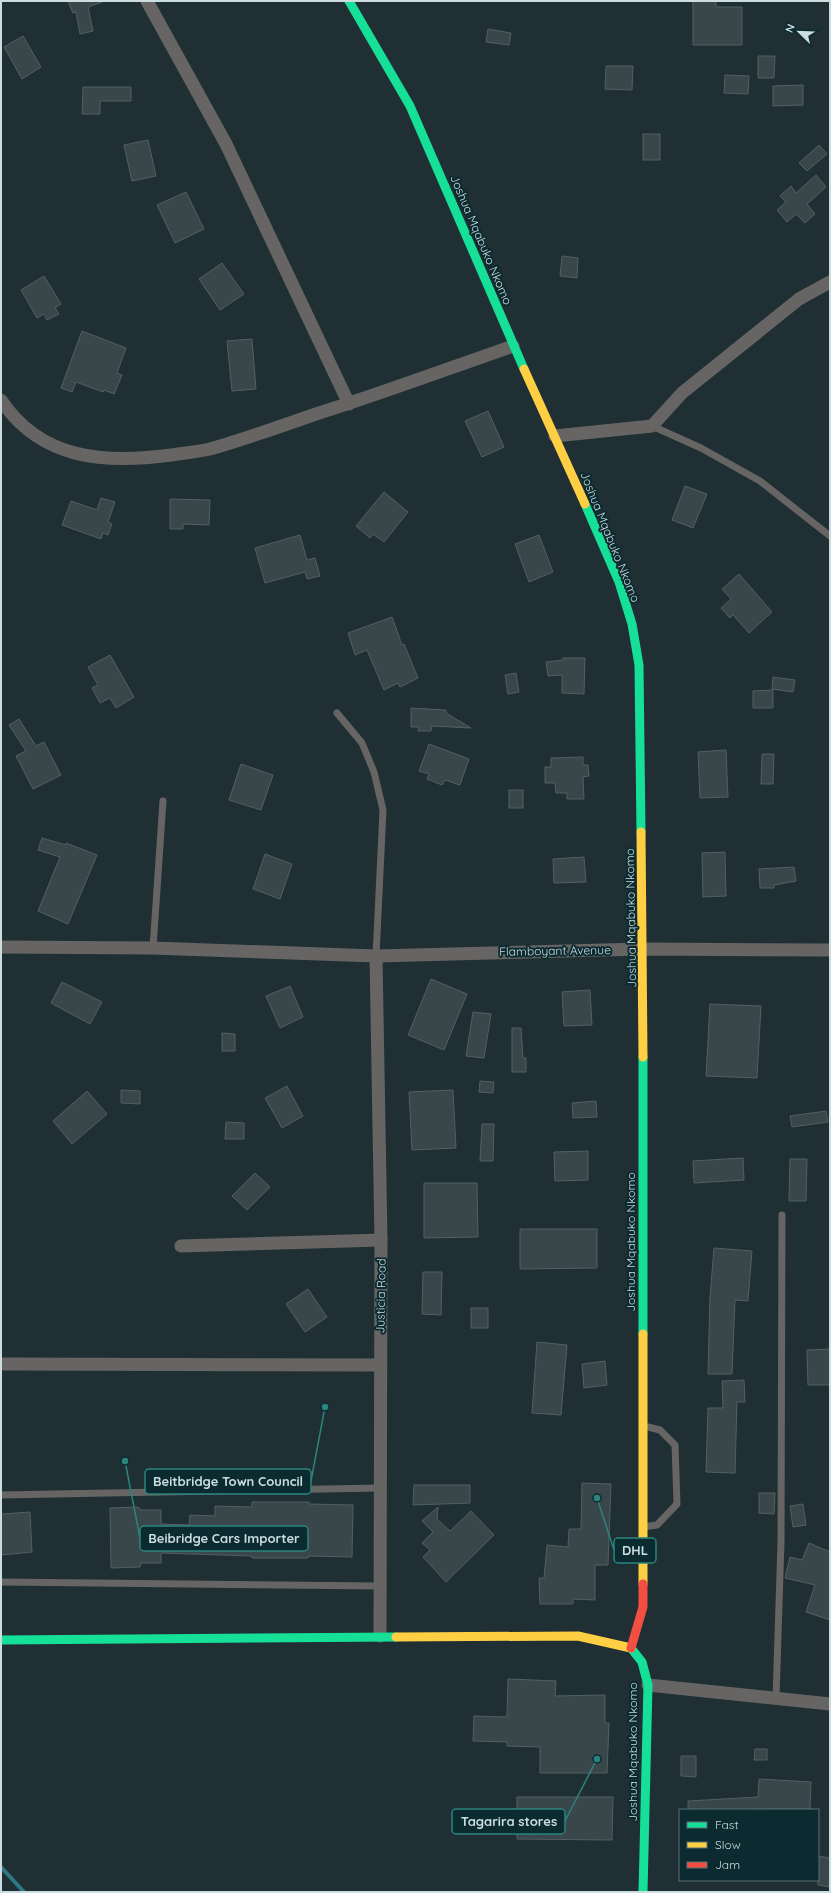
<svg xmlns="http://www.w3.org/2000/svg" width="831" height="1893" viewBox="0 0 831 1893" font-family="Quicksand,sans-serif">
<style>
.lines{fill:none;stroke-linecap:round;stroke-linejoin:round}
.stream{stroke:#2e7885;stroke-width:4}
.building{fill:#39464a;stroke:#536063}
.lane{stroke:#666564;stroke-width:7}
.street{stroke:#666564;stroke-width:13}
.fast{stroke:#16e098;stroke-width:9}
.slow{stroke:#ffcf43;stroke-width:9}
.jam{stroke:#f24e42;stroke-width:9}
.labels{text-anchor:middle;stroke-width:4;stroke-linejoin:round;paint-order:stroke}
.street-label{font-size:12px;fill:#ccdde0;stroke:#0c2b31}
.leader{fill:none;stroke:#2b857f;stroke-width:1.5}
.callout-dot{fill:#2b857f;stroke:#0c2b31;stroke-width:1.5}
.callout{fill:#0c2b31;stroke:#2b857f;stroke-width:1.5}
.callout-label{font-size:13px;text-anchor:middle;font-weight:bold;fill:#ccdde0}
</style>
<rect width="100%" height="100%" fill="#1f2f33"/>
<g class="lines">
<polyline class="stream" points="1,1867 24,1892"/>
</g>
<g class="building">
<polygon points="68,1 102,1 102,2 88,7 93,31 80,34 76,12 73,13"/>
<polygon points="693,1 716,1 716,7 742,7 742,45 693,45"/>
<polygon points="488,29 511,33 509,45 486,42"/>
<polygon points="23,36 41,67 22,79 4,47"/>
<polygon points="758,56 775,56 774,78 758,78"/>
<polygon points="606,66 633,66 632,90 605,89"/>
<polygon points="725,75 749,76 748,94 724,93"/>
<polygon points="803,85 803,105 773,106 773,86"/>
<polygon points="83,87 131,87 131,101 100,101 100,114 82,114"/>
<rect x="643" y="134" width="17" height="26"/>
<polygon points="148,140 156,176 132,181 124,145"/>
<polygon points="819,145 827,154 807,171 799,163"/>
<polygon points="816,175 826,187 807,204 815,214 805,223 796,214 787,222 777,210 786,202 780,196 791,186 796,193"/>
<polygon points="186,192 204,229 175,243 157,205"/>
<polygon points="562,256 578,258 577,278 560,276"/>
<polygon points="222,263 244,294 220,310 199,279"/>
<polygon points="44,276 61,304 55,308 59,314 47,320 44,314 37,318 21,290"/>
<polygon points="82,331 126,348 117,373 122,375 114,394 104,390 103,392 76,382 72,392 61,388"/>
<polygon points="252,339 256,389 232,391 227,341"/>
<polygon points="488,411 504,447 482,457 465,421"/>
<polygon points="685,486 707,494 693,528 672,520"/>
<polygon points="384,492 408,512 384,542 373,534 370,538 356,526"/>
<polygon points="101,498 115,502 108,522 112,524 108,535 103,533 101,539 62,525 71,501 97,510"/>
<polygon points="170,499 210,500 209,525 183,524 183,529 170,529"/>
<polygon points="300,535 307,560 315,558 320,576 307,579 305,572 265,583 255,548"/>
<polygon points="539,535 553,572 529,582 515,544"/>
<polygon points="739,574 772,612 749,633 733,615 730,618 721,608 731,599 722,589"/>
<polygon points="392,617 402,645 404,644 418,678 400,687 398,683 384,690 367,650 355,655 348,633"/>
<polygon points="110,655 134,697 116,708 110,698 100,703 92,688 98,685 88,667"/>
<polygon points="563,658 585,658 584,694 562,693 562,675 548,676 546,662 563,660"/>
<polygon points="516,673 519,692 508,694 505,675"/>
<polygon points="773,677 795,680 793,692 772,689"/>
<polygon points="773,690 773,708 753,708 753,691"/>
<polygon points="411,708 446,710 446,713 471,728 432,726 431,731 418,731 419,727 411,727"/>
<polygon points="19,719 36,746 44,742 61,775 33,789 16,756 26,751 9,725"/>
<polygon points="429,744 469,759 460,785 445,780 442,785 427,779 429,774 419,771"/>
<polygon points="726,750 728,797 700,798 698,752"/>
<polygon points="762,754 774,754 773,784 761,784"/>
<polygon points="583,757 583,765 588,765 589,776 583,777 584,799 567,799 567,793 556,793 555,783 545,783 545,767 551,767 551,758"/>
<polygon points="241,764 273,775 261,810 229,800"/>
<rect x="509" y="790" width="14" height="18"/>
<polygon points="42,838 66,845 66,843 97,855 68,924 38,911 60,857 38,850"/>
<polygon points="725,852 726,896 703,897 702,853"/>
<polygon points="265,854 292,864 280,899 253,889"/>
<polygon points="584,857 586,882 554,883 553,859"/>
<polygon points="794,867 796,881 774,885 774,888 760,888 759,869"/>
<polygon points="431,979 467,994 444,1050 408,1035"/>
<polygon points="62,982 102,1002 90,1024 51,1003"/>
<polygon points="290,986 303,1017 280,1028 266,996"/>
<polygon points="590,990 592,1025 564,1026 562,992"/>
<polygon points="710,1004 761,1006 757,1078 706,1076"/>
<polygon points="473,1012 491,1014 484,1058 466,1056"/>
<polygon points="512,1028 521,1028 523,1058 526,1058 526,1072 512,1072"/>
<polygon points="222,1033 235,1034 235,1051 222,1051"/>
<polygon points="480,1081 494,1082 493,1093 479,1092"/>
<polygon points="287,1086 303,1116 282,1128 265,1098"/>
<polygon points="121,1090 140,1091 140,1104 121,1103"/>
<polygon points="453,1090 456,1148 412,1150 409,1092"/>
<polygon points="87,1091 107,1114 72,1144 53,1121"/>
<polygon points="596,1101 597,1117 573,1118 572,1103"/>
<polygon points="826,1111 828,1122 792,1127 790,1116"/>
<polygon points="226,1122 244,1123 244,1139 225,1139"/>
<polygon points="482,1124 494,1124 493,1161 480,1161"/>
<polygon points="588,1151 588,1180 555,1181 554,1152"/>
<polygon points="743,1158 744,1180 694,1183 693,1161"/>
<polygon points="790,1159 807,1159 806,1201 789,1201"/>
<polygon points="255,1173 270,1187 247,1210 232,1196"/>
<polygon points="424,1183 477,1183 478,1237 424,1238"/>
<polygon points="520,1229 597,1229 597,1268 520,1269"/>
<polygon points="714,1248 752,1251 748,1301 735,1300 732,1374 708,1374 710,1297"/>
<polygon points="423,1272 442,1272 441,1315 422,1314"/>
<polygon points="308,1289 327,1317 305,1332 286,1304"/>
<rect x="471" y="1308" width="17" height="20"/>
<polygon points="537,1342 567,1345 561,1415 532,1413"/>
<polygon points="830,1349 830,1385 808,1385 807,1350"/>
<polygon points="605,1361 607,1385 584,1388 582,1364"/>
<polygon points="744,1380 745,1402 737,1402 735,1473 706,1472 708,1408 723,1408 722,1381"/>
<polygon points="582,1483 611,1484 608,1565 595,1565 595,1600 573,1599 573,1604 540,1604 539,1578 544,1578 547,1545 568,1547 569,1529 581,1529"/>
<polygon points="414,1485 470,1485 470,1503 413,1505"/>
<polygon points="759,1493 775,1493 774,1514 759,1513"/>
<polygon points="252,1502 309,1502 309,1504 353,1505 352,1557 308,1556 308,1558 252,1558 252,1556 161,1553 161,1563 141,1563 140,1567 111,1568 110,1508 138,1507 141,1510 161,1510 161,1524 189,1525 190,1515 215,1516 215,1506 252,1507"/>
<polygon points="803,1504 806,1525 793,1527 790,1506"/>
<polygon points="438,1507 437,1519 450,1531 471,1511 494,1535 446,1582 423,1557 430,1550 422,1543 433,1532 422,1521"/>
<polygon points="30,1512 32,1552 1,1555 1,1514"/>
<polygon points="809,1543 830,1552 830,1620 806,1612 815,1585 785,1578 790,1557 802,1560"/>
<polygon points="508,1679 556,1681 555,1696 605,1695 605,1723 609,1723 607,1773 540,1773 540,1747 507,1746 507,1742 473,1741 474,1716 507,1717"/>
<polygon points="755,1749 767,1749 767,1760 754,1760"/>
<polygon points="681,1756 696,1756 696,1777 681,1776"/>
<polygon points="759,1779 811,1782 810,1809 688,1810 688,1801 758,1797"/>
<polygon points="517,1797 613,1797 612,1840 517,1839"/>
<polygon points="818,1856 830,1858 830,1887 818,1885"/>
</g>
<g class="lines">
<g class="lane">
<polyline points="652,426 701,448 760,481 830,536"/>
<polyline points="337,713 362,743 374,772 383,810 376,956"/>
<polyline points="153,948 163,801"/>
<polyline points="1,1495 380,1488"/>
<polyline points="643,1527 657,1525 677,1504 675,1445 660,1430 644,1426"/>
<polyline points="1,1582 379,1586"/>
<polyline points="776,1698 781,1542 782,1215"/>
</g>
<g class="street">
<polyline points="147,1 226,144 349,404"/>
<path d="M 1,400 C 41,460 105,464 171,455 C 184,453 197,452 210,449 C 245,439 279,427 313,415 C 380,394 447,369 513,346"/>
<polyline points="555,436 652,426 682,393 799,299 830,282"/>
<polyline points="1,947 153,948 376,956 643,949 830,950"/>
<polyline points="376,956 381,1240 380,1636"/>
<polyline points="181,1246 381,1240"/>
<polyline points="1,1364 380,1365"/>
<polyline points="648,1685 830,1704"/>
</g>
<g class="fast">
<polyline points="349,1 410,106 524,369"/>
<polyline points="585,504 619,582 632,624 639,665 641,832"/>
<polyline points="643,1057 643,1334"/>
<polyline points="1,1640 396,1637"/>
<polyline points="631,1648 642,1662 648,1685 643,1892"/>
</g>
<g class="slow">
<polyline points="524,369 585,504"/>
<polyline points="641,832 643,1057"/>
<polyline points="643,1334 643,1584"/>
<polyline points="396,1637 578,1636 631,1648"/>
</g>
<polyline class="jam" points="631,1648 643,1607 643,1584"/>
</g>
<g class="labels">
<g class="street-label">
<text transform="translate(481 240) rotate(67)" y="4">Joshua Mqabuko Nkomo</text>
<text transform="translate(610 537) rotate(68)" y="4">Joshua Mqabuko Nkomo</text>
<text transform="translate(631 918) rotate(-91)" y="4">Joshua Mqabuko Nkomo</text>
<text transform="translate(555 951) rotate(-1)" y="4">Flamboyant Avenue</text>
<text transform="translate(631 1242) rotate(-90)" y="4">Joshua Mqabuko Nkomo</text>
<text transform="translate(381 1296) rotate(-89)" y="4">Justicia Road</text>
<text transform="translate(633 1752) rotate(-90)" y="4">Joshua Mqabuko Nkomo</text>
</g>
</g>
<path class="leader" d="M325 1407L311 1481M125 1461L140 1538M597 1498L614 1550M597 1759L565 1821"/>
<g class="callout-dot">
<circle cx="325" cy="1407" r="4"/>
<circle cx="125" cy="1461" r="4"/>
<circle cx="597" cy="1498" r="4"/>
<circle cx="597" cy="1759" r="4"/>
</g>
<g class="callout">
<rect x="145" y="1469" width="166" height="25" rx="4"/>
<rect x="140" y="1526" width="168" height="25" rx="4"/>
<rect x="614" y="1538" width="42" height="25" rx="4"/>
<rect x="452" y="1809" width="113" height="25" rx="4"/>
</g>
<g class="callout-label">
<text x="228" y="1486">Beitbridge Town Council</text>
<text x="224" y="1543">Beibridge Cars Importer</text>
<text x="635" y="1555">DHL</text>
<text x="509" y="1826">Tagarira stores</text>
</g>
<rect width="831" height="1893" fill="none" stroke="#ccdde0" stroke-width="4"/>
<rect x="679" y="1809" width="140" height="72" fill="#0c2b31" stroke="#597277"/>
<rect x="687" y="1822" width="20" height="6" fill="#16e098" stroke="#597277"/>
<text x="715" y="1829" font-size="12" fill="#ccdde0">Fast</text>
<rect x="687" y="1842" width="20" height="6" fill="#ffcf43" stroke="#597277"/>
<text x="715" y="1849" font-size="12" fill="#ccdde0">Slow</text>
<rect x="687" y="1862" width="20" height="6" fill="#f24e42" stroke="#597277"/>
<text x="715" y="1869" font-size="12" fill="#ccdde0">Jam</text>
<g transform="translate(799 32) rotate(293)" stroke="#0c2b31" stroke-width="3" paint-order="stroke">
<path d="M0-3L7 15L0 10L-7 15Z" fill="#ccdde0"/>
<text y="-6" font-size="11" font-weight="bold" text-anchor="middle" fill="#ccdde0">N</text>
</g>
</svg>
